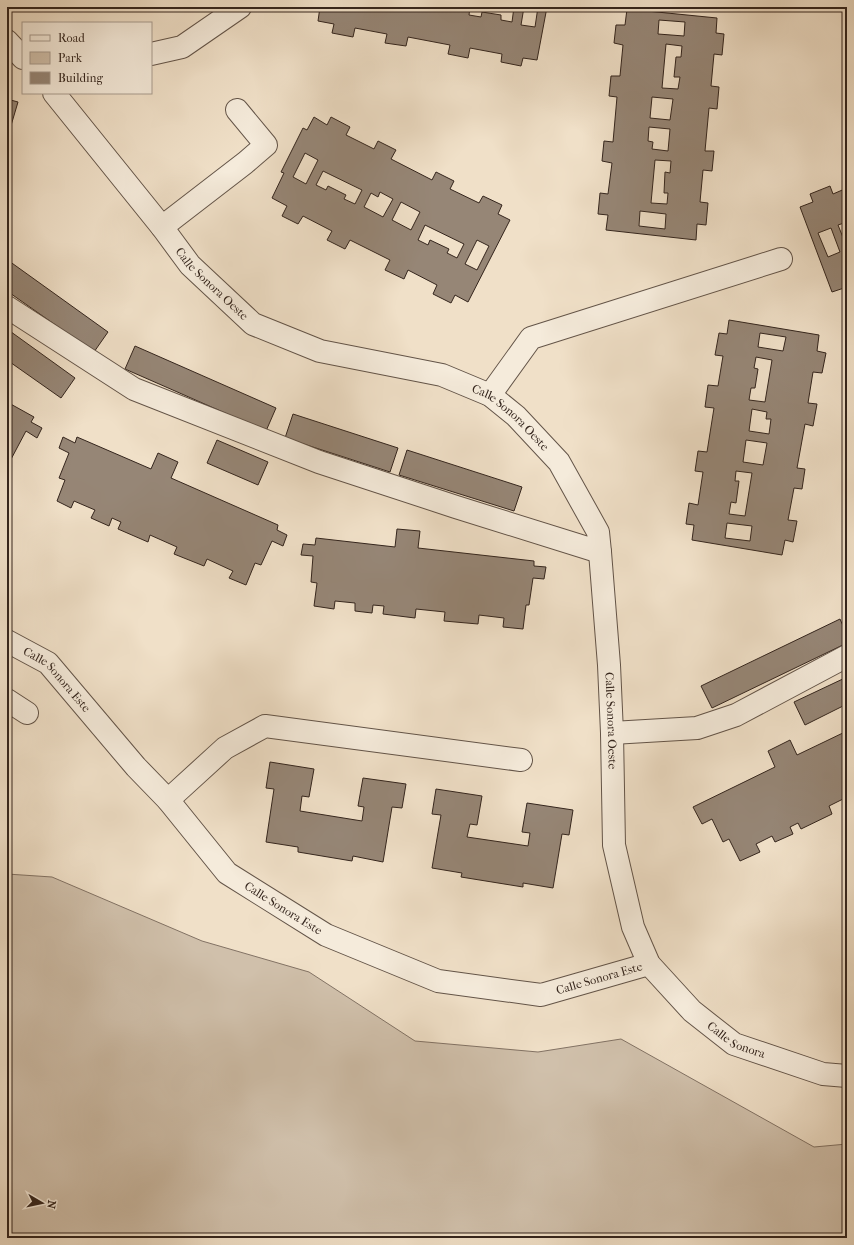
<svg xmlns="http://www.w3.org/2000/svg" width="854" height="1245" viewBox="0 0 854 1245" font-family="'IM FELL French Canon',serif">
<style>
.green{fill:#d0c0ab;stroke:#827264}
.building{fill:#968676;stroke:#34251d;fill-rule:evenodd}
.lines{fill:none;stroke-linecap:round;stroke-linejoin:round}
.minor-casing{stroke:#635448;stroke-width:24}
.minor{stroke:#f5ebdb;stroke-width:22}
.labels{text-anchor:middle;stroke-width:3;stroke-linejoin:round;paint-order:stroke}
.street-label{font-size:12px;fill:#34251d;stroke:#f5ebdb}
</style>
<rect width="100%" height="100%" fill="#f0e0c8"/>
<filter id="stains"><feTurbulence type="fractalNoise" baseFrequency=".005" numOctaves="4"/><feColorMatrix values="0 0 0 0 .2 0 0 0 0 .09 0 0 0 0 .02 0 0 0 .5 -.17"/></filter>
<radialGradient id="worn" r=".72"><stop offset=".6" stop-color="#630" stop-opacity="0"/><stop offset="1" stop-color="#630" stop-opacity=".3"/></radialGradient>
<polygon class="green" points="7,874 52,877 202,941 309,972 415,1041 538,1052 621,1039 814,1147 847,1144 847,1238 7,1238"/>
<g class="building">
<polygon points="320,7 455,7 460,8 460,7 470,7 469,15 481,17 482,12 501,15 501,20 512,22 514,7 524,7 521,25 535,27 538,7 547,7 537,60 523,58 521,66 501,62 502,54 470,48 468,58 448,54 450,45 408,37 406,46 385,43 387,34 355,28 353,37 332,33 334,24 318,21"/>
<path d="M 627,9 L 717,18 L 716,33 L 724,34 L 722,55 L 714,54 L 711,86 L 719,87 L 717,109 L 709,108 L 705,151 L 714,151 L 712,171 L 703,170 L 700,202 L 708,203 L 706,225 L 697,224 L 696,240 L 606,230 L 608,215 L 598,214 L 600,193 L 608,194 L 612,163 L 602,161 L 604,141 L 613,142 L 617,97 L 609,96 L 611,76 L 620,76 L 623,45 L 614,43 L 616,25 L 625,25 ZM 659,20 L 685,22 L 684,36 L 658,34 ZM 666,44 L 682,46 L 681,57 L 676,57 L 674,77 L 680,77 L 678,89 L 662,88 ZM 652,97 L 673,99 L 670,120 L 650,118 ZM 649,127 L 670,129 L 668,151 L 652,149 L 653,142 L 648,141 ZM 655,160 L 671,161 L 670,173 L 665,172 L 664,193 L 668,193 L 667,204 L 651,203 ZM 640,211 L 666,214 L 665,229 L 639,226 Z"/>
<polygon points="7,99 18,102 7,139"/>
<path d="M 314,117 L 327,125 L 331,117 L 350,127 L 346,135 L 374,149 L 378,141 L 396,150 L 391,159 L 432,180 L 436,172 L 454,181 L 450,189 L 479,203 L 483,196 L 502,205 L 498,214 L 510,220 L 468,302 L 455,295 L 451,303 L 433,294 L 437,285 L 408,270 L 404,279 L 385,270 L 390,260 L 350,240 L 345,249 L 327,240 L 332,231 L 303,216 L 298,224 L 282,216 L 287,206 L 272,198 L 284,173 L 281,172 L 303,128 L 307,130 ZM 305,153 L 318,160 L 306,184 L 293,177 ZM 323,171 L 362,190 L 355,204 L 344,199 L 346,195 L 328,186 L 326,190 L 316,185 ZM 380,192 L 393,199 L 383,217 L 364,207 L 371,193 L 378,197 ZM 401,202 L 420,212 L 411,230 L 392,220 ZM 425,225 L 464,244 L 457,258 L 447,253 L 449,249 L 430,240 L 428,245 L 418,240 ZM 477,240 L 489,246 L 477,270 L 465,264 Z"/>
<path d="M 830,186 L 833,194 L 847,188 L 847,222 L 838,225 L 844,240 L 847,239 L 847,287 L 832,292 L 800,207 L 813,202 L 810,194 ZM 831,228 L 840,252 L 828,257 L 818,233 Z"/>
<polygon points="9,261 108,332 94,352 7,291 7,265"/>
<path d="M 729,320 L 819,335 L 817,351 L 826,353 L 822,373 L 813,372 L 808,403 L 817,404 L 813,426 L 805,424 L 797,468 L 805,469 L 802,489 L 794,488 L 788,520 L 797,521 L 793,542 L 785,540 L 782,555 L 692,540 L 694,525 L 686,524 L 689,503 L 698,505 L 703,472 L 695,471 L 698,451 L 707,452 L 714,408 L 705,407 L 708,385 L 718,386 L 723,356 L 715,355 L 719,333 L 727,334 ZM 760,333 L 786,337 L 783,351 L 758,347 ZM 756,357 L 772,360 L 765,402 L 749,400 L 751,388 L 755,388 L 758,369 L 754,368 ZM 752,409 L 767,412 L 766,419 L 771,419 L 769,434 L 749,431 ZM 746,440 L 767,443 L 763,465 L 743,462 ZM 736,471 L 752,473 L 745,516 L 729,514 L 731,502 L 736,503 L 739,481 L 735,481 ZM 727,523 L 752,526 L 750,541 L 725,538 Z"/>
<polygon points="7,329 75,378 61,398 7,360"/>
<polygon points="135,346 276,408 266,431 125,369"/>
<polygon points="7,402 34,417 31,422 42,428 37,438 26,431 9,463 7,462"/>
<polygon points="293,414 398,448 390,472 285,438"/>
<polygon points="63,437 75,443 77,437 151,469 158,453 178,462 171,478 278,525 277,530 287,535 283,546 272,541 261,565 255,563 246,585 229,578 233,571 207,559 204,566 174,554 177,547 150,535 148,542 118,529 121,522 112,518 109,526 91,518 95,510 74,501 71,508 57,501 65,480 59,478 69,453 59,448"/>
<polygon points="217,440 268,462 258,485 207,463"/>
<polygon points="407,450 522,487 514,511 399,475"/>
<polygon points="397,529 420,531 418,548 534,561 534,566 546,567 544,579 533,578 529,605 526,605 523,629 503,627 504,618 479,615 478,624 444,621 445,612 416,609 415,618 383,614 384,606 373,605 372,613 355,611 355,603 335,601 334,609 314,606 317,583 311,582 313,556 301,555 303,544 315,545 316,538 395,547"/>
<polygon points="840,619 847,635 847,643 712,708 701,686"/>
<polygon points="847,677 847,704 805,725 794,702"/>
<polygon points="847,731 847,797 829,806 832,814 801,829 798,823 790,827 793,834 775,842 772,836 756,844 760,852 740,861 729,839 723,842 712,819 702,824 693,807 775,767 768,751 790,740 797,755"/>
<polygon points="270,762 314,769 309,797 302,796 300,811 362,821 364,807 358,806 363,778 406,784 402,808 392,807 383,862 353,856 352,861 298,852 298,847 266,842 274,789 266,788"/>
<polygon points="436,789 482,796 477,825 470,824 467,837 528,846 530,833 522,832 527,803 573,810 569,835 562,834 553,888 523,883 523,887 461,877 462,873 432,868 441,815 432,814"/>
</g>
<g class="lines">
<g class="minor-casing">
<g id="minor">
<polyline points="7,41 23,58"/>
<polyline points="151,54 182,47 240,7"/>
<path id="s1" d="M 54,93 L 162,227 L 190,265 L 253,324 L 320,351 L 442,375 L 490,395 L 516,416 L 559,462 L 598,532 L 600,552 L 609,665 L 612,733 L 614,845 L 633,927 L 649,964 L 692,1011 L 734,1044 L 823,1074 L 847,1076"/>
<polyline points="162,227 245,163 266,145 237,110"/>
<polyline points="7,307 134,389 319,462 456,507 600,552"/>
<polyline points="490,395 531,338 781,259"/>
<path id="s2" d="M 7,641 L 48,663 L 136,767 L 168,800 L 227,873 L 326,935 L 438,981 L 541,995 L 649,964"/>
<polyline points="7,700 27,713"/>
<polyline points="612,733 697,728 736,715 847,656"/>
<polyline points="168,800 225,748 265,726 521,760"/>
</g>
</g>
<use href="#minor" class="minor"/>
</g>
<g class="labels">
<g class="street-label">
<text dy="4" stroke="none"><textPath href="#s1" startOffset="248">Calle Sonora Oeste</textPath></text>
<text dy="4" stroke="none"><textPath href="#s1" startOffset="584">Calle Sonora Oeste</textPath></text>
<text dy="4" stroke="none"><textPath href="#s2" startOffset="64">Calle Sonora Este</textPath></text>
<text dy="4" stroke="none"><textPath href="#s1" startOffset="920">Calle Sonora Oeste</textPath></text>
<text dy="4" stroke="none"><textPath href="#s2" startOffset="389">Calle Sonora Este</textPath></text>
<text dy="4" stroke="none"><textPath href="#s2" startOffset="725">Calle Sonora Este</textPath></text>
<text dy="4" stroke="none"><textPath href="#s1" startOffset="1286">Calle Sonora</textPath></text>
</g>
</g>
<rect width="854" height="1245" fill="none" stroke="#f0e0c8" stroke-width="24"/>
<rect x="8" y="8" width="838" height="1229" fill="none" stroke="#34251d" stroke-width="2"/>
<rect x="12" y="12" width="830" height="1221" fill="none" stroke="#34251d"/>
<rect x="22" y="22" width="130" height="72" fill="#f5ebdb" stroke="#a89c8f"/>
<rect x="30" y="35" width="20" height="6" fill="#f5ebdb" stroke="#a89c8f"/>
<text x="58" y="42" font-size="12" fill="#34251d">Road</text>
<rect x="30" y="52" width="20" height="12" fill="#d0c0ab" stroke="#a89c8f"/>
<text x="58" y="62" font-size="12" fill="#34251d">Park</text>
<rect x="30" y="72" width="20" height="12" fill="#968676" stroke="#a89c8f"/>
<text x="58" y="82" font-size="12" fill="#34251d">Building</text>
<g transform="translate(42 1203) rotate(99)" stroke="#f5ebdb" stroke-width="3" paint-order="stroke">
<path d="M0-3L7 15L0 10L-7 15Z" fill="#34251d"/>
<text y="-6" font-size="11" font-weight="bold" text-anchor="middle" fill="#34251d">N</text>
</g>
<rect width="100%" height="100%" filter="url(#stains)"/>
<rect width="100%" height="100%" fill="url(#worn)"/>
</svg>
